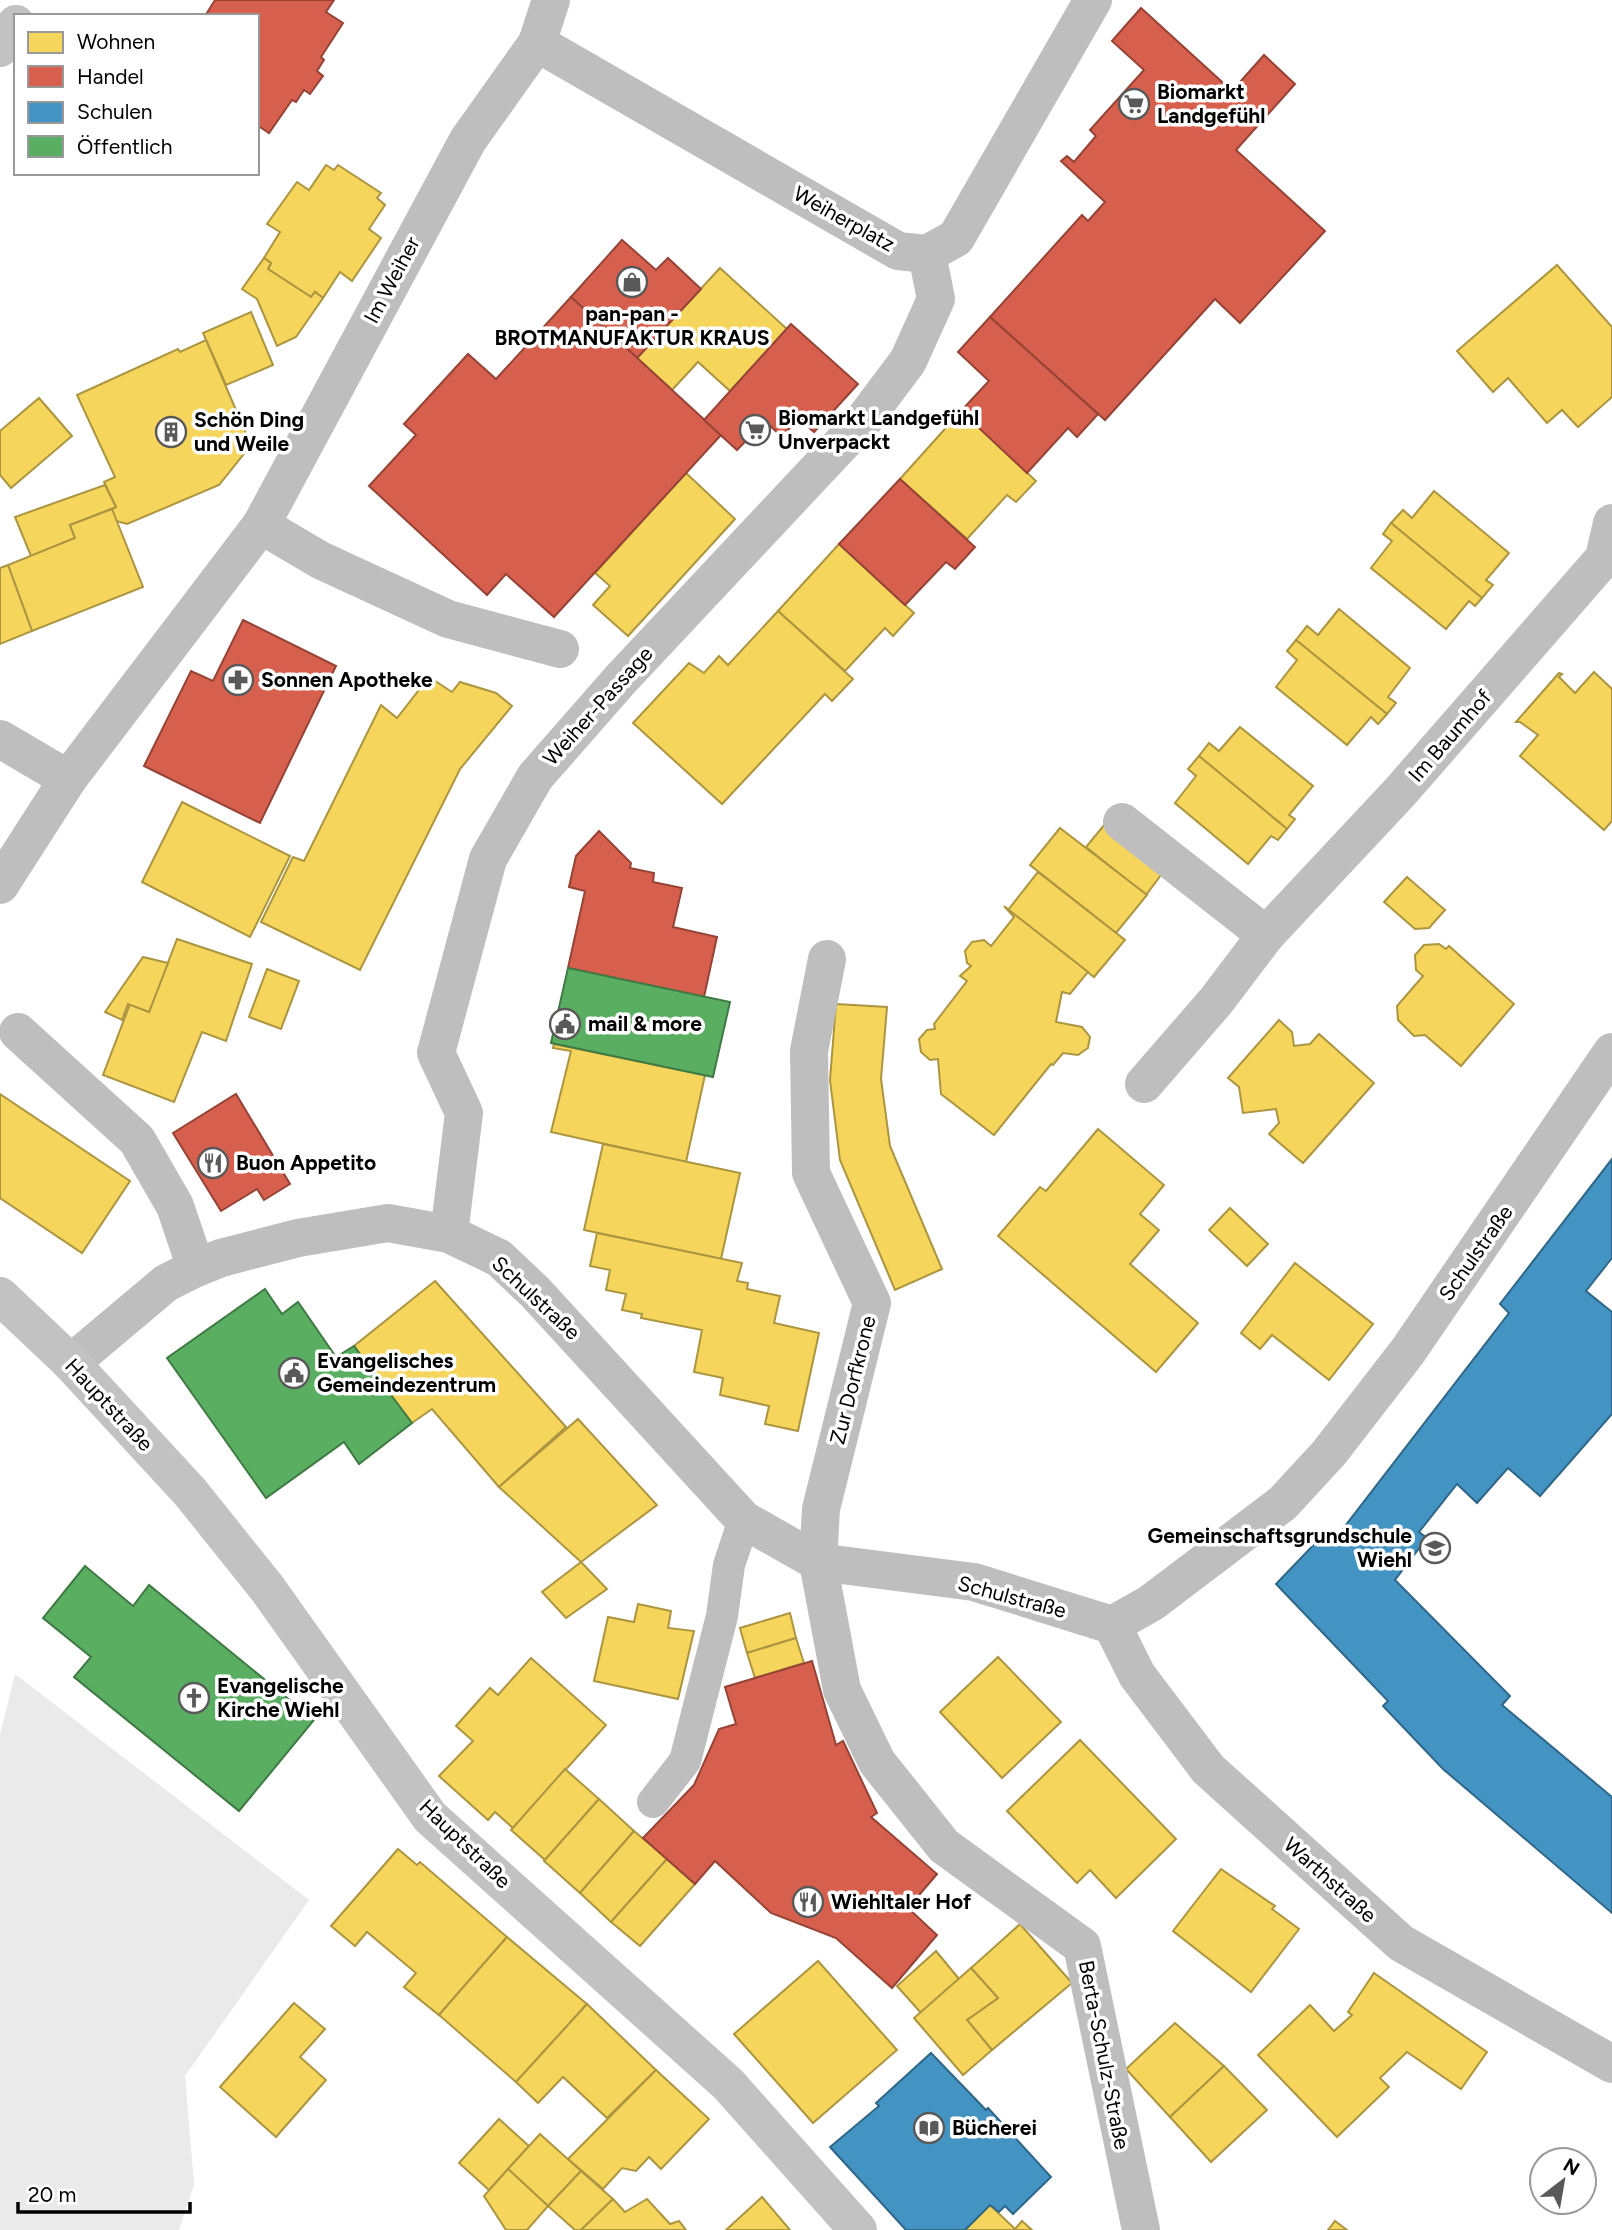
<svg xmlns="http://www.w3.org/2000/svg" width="1612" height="2230" viewBox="0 0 1612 2230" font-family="Figtree,sans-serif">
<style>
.green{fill:#eaeaea}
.homes{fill:#f6d55c;stroke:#ac9540;stroke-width:2}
.shops{fill:#d6604d;stroke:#964336;stroke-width:2}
.schools{fill:#4393c3;stroke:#2f6788;stroke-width:2}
.public{fill:#5aae61;stroke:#3f7a44;stroke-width:2}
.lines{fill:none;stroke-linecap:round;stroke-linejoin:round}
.lane{stroke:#bebebe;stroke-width:32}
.street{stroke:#bebebe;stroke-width:38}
.secondary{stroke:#c2c2c2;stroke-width:38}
.labels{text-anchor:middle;stroke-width:7;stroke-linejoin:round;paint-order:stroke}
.poi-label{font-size:21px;font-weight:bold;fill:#000;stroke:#fff;text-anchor:start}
.street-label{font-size:21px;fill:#000;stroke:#fff}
</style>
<rect width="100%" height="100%" fill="#fff"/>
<polygon class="green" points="15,1674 309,1900 185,2076 194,2185 179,2230 0,2230 0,1735"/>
<g class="homes">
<polygon points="326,165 334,170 338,165 381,193 377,198 385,205 369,229 381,238 352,281 340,272 323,298 315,292 311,297 268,269 271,263 264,258 280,232 267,224 297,182 309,190"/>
<polygon points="264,258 271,263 268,269 311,297 315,292 323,298 296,337 277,346 257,299 242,289"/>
<polygon points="1557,265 1612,327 1612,397 1578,427 1562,410 1547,423 1508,378 1493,392 1457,351"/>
<polygon points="720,268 787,329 730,391 698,362 672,390 637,358"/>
<polygon points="251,312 273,365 226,385 203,333"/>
<polygon points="206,340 251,445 219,485 127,524 116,521 112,509 116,507 104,482 115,477 77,395 178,349 180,352"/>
<polygon points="39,398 72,436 11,488 0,475 0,431"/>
<polygon points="961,411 1036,481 1016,502 1007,495 967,539 900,479"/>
<polygon points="686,473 735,519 628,636 593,605 610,586 595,573"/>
<polygon points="105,485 116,507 70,525 75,538 31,556 15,517"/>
<polygon points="1434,491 1509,553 1486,580 1493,585 1482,598 1391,523 1403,510 1412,518"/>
<polygon points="112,509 143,587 32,631 8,565 75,538 70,525"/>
<polygon points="1391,523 1482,598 1475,606 1469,601 1446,629 1371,568 1392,541 1383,534"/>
<polygon points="839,544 914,613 893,636 885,628 845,671 778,611"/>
<polygon points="8,565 32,631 0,644 0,568"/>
<polygon points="1339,609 1410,668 1388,697 1396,703 1387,714 1296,640 1307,626 1318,635"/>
<polygon points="778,611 853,679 832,701 825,694 722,804 633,723 689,663 704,673 719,656 728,665"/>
<polygon points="1296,640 1387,714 1378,724 1371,717 1347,745 1276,687 1297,660 1287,651"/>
<polygon points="1594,672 1612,689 1612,821 1604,830 1520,756 1538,735 1520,722 1516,722 1559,673 1562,674 1559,677 1575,693"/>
<polygon points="429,677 452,692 460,682 496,693 512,706 460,769 360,970 261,922 293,857 304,861 381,705 397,718"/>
<polygon points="1240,727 1313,786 1289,815 1295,819 1287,829 1199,756 1209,743 1219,751"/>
<polygon points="1199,756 1287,829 1278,840 1271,836 1248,864 1175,803 1196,776 1188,769"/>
<polygon points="182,802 290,856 250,937 142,882"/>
<polygon points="1105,824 1164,871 1146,895 1086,847"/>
<polygon points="1060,828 1147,895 1116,933 1030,865"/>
<polygon points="1038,872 1125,940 1094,977 1008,910"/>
<polygon points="1407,877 1445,910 1429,928 1415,929 1384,902"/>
<polygon points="1004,906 1088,972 1070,994 1062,992 1056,1022 1082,1027 1090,1037 1088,1048 1078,1055 1063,1053 1053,1065 1051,1064 994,1135 941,1094 938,1059 930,1060 921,1052 919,1039 927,1030 935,1029 934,1024 967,981 960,976 971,966 967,963 965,951 972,942 984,940 991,946 1014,917"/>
<polygon points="177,939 252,964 226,1041 202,1032 174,1102 103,1075 130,1004 149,1012"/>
<polygon points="1439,944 1446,949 1449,946 1514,1004 1461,1066 1425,1035 1414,1036 1398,1020 1397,1006 1423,976 1416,970 1415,955 1424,945"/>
<polygon points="143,957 168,963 149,1012 128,1004 122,1020 105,1012"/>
<polygon points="267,969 299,981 281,1029 249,1017"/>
<polygon points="836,1004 887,1007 881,1079 890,1146 942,1269 895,1290 840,1160 830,1080"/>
<polygon points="1279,1020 1292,1032 1294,1046 1310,1044 1319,1034 1374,1083 1303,1163 1269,1134 1279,1123 1276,1109 1243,1113 1239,1087 1228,1078"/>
<polygon points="554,1044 705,1075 686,1162 551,1132 571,1051 553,1048"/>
<polygon points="0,1094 130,1181 82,1253 0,1198"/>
<polygon points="1098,1129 1164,1185 1140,1214 1159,1230 1130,1264 1198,1323 1156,1372 998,1236 1040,1187 1046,1191"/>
<polygon points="603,1144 740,1173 721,1259 584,1230"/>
<polygon points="1230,1208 1268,1244 1247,1266 1209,1230"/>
<polygon points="597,1233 742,1263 737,1281 748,1283 747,1289 780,1296 774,1323 819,1333 798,1431 765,1424 769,1406 720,1395 723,1378 694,1372 702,1330 641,1318 642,1314 622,1310 626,1294 606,1290 610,1270 590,1266"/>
<polygon points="1295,1263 1373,1324 1329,1380 1272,1335 1260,1349 1241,1333"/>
<polygon points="435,1281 566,1427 499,1487 432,1409 412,1423 354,1346"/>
<polygon points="578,1419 657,1505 581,1562 499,1487"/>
<polygon points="581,1562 607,1589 566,1618 542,1592"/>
<polygon points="638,1604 671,1611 668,1628 694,1631 678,1699 594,1681 608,1617 634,1622"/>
<polygon points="790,1613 796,1638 747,1653 740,1628"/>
<polygon points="796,1638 804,1663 755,1678 747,1653"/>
<polygon points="998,1657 1061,1722 1002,1778 940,1712"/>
<polygon points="531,1658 606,1725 513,1828 495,1812 488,1820 439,1776 473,1741 456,1726 490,1688 498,1695"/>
<polygon points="1080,1740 1176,1839 1116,1898 1090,1870 1077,1883 1007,1811"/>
<polygon points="565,1769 599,1799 545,1860 511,1830"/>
<polygon points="599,1799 634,1831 580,1893 544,1861"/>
<polygon points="634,1831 667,1859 611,1922 580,1893"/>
<polygon points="398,1849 417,1865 420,1862 507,1937 439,2015 404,1987 416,1973 367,1932 355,1946 331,1926"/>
<polygon points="667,1859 695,1884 640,1946 611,1922"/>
<polygon points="1221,1869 1275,1906 1272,1909 1299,1929 1251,1992 1173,1931"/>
<polygon points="1020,1924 1072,1983 992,2050 967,2020 998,1998 971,1968"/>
<polygon points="507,1937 587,2004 516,2082 439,2015"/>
<polygon points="936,1951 959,1979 921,2013 897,1986"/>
<polygon points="818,1961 897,2050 813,2123 734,2034"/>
<polygon points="971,1968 998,1998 967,2020 992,2050 963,2075 914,2018"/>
<polygon points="1374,1973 1487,2052 1461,2089 1407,2052 1380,2078 1389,2087 1337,2137 1258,2055 1310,2005 1334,2031 1352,2015 1348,2012"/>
<polygon points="294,2003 325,2029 300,2057 326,2080 276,2137 220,2087"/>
<polygon points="587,2004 656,2070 607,2118 563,2077 538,2103 516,2082"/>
<polygon points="1175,2023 1224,2066 1170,2117 1126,2069"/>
<polygon points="1224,2066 1267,2110 1211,2162 1170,2117"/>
<polygon points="656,2070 709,2119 661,2169 649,2157 636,2171 622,2168 603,2189 568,2159"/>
<polygon points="499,2119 529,2146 489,2190 459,2163"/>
<polygon points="540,2134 581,2171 548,2206 508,2169"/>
<polygon points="508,2169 548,2206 527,2230 506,2230 484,2196"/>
<polygon points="581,2171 613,2199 581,2230 575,2230 548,2206"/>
<polygon points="762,2197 790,2230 726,2230"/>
<polygon points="613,2199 625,2212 647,2199 670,2224 679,2221 686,2230 581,2230"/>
<polygon points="990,2205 1015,2229 1022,2221 1032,2230 965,2230"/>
<polygon points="1335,2221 1347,2230 1328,2230"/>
</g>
<g class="shops">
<polygon points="215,0 334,0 326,12 343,23 321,57 324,60 317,71 323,76 310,94 304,90 296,102 292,100 269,133 257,125 257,16 205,16"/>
<polygon points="1141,8 1232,91 1264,55 1295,84 1236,150 1325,231 1240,323 1215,299 1105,420 990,317 1082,215 1088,221 1105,202 1061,161 1067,156 1074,162 1096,136 1090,130 1144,70 1112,41"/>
<polygon points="622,240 656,270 668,258 701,289 637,358 571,297"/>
<polygon points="571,297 721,435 554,617 506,574 487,595 369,486 416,435 404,424 468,354 496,379"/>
<polygon points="990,317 1098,414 1077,437 1068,428 1027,473 961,411 989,381 958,352"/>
<polygon points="791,324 858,384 814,432 798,418 782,437 765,421 737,450 704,420"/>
<polygon points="900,479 975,547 955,569 946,562 905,605 839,544"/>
<polygon points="243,620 336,666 260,823 144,766 191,671 213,681"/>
<polygon points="599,831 631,863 630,868 654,873 653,882 682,888 673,927 717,937 704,997 568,968 585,891 569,887 576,856"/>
<polygon points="236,1094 290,1184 264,1200 257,1189 221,1211 173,1133"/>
<polygon points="812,1661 836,1745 843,1741 877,1813 871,1817 937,1874 908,1908 937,1935 892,1988 836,1938 771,1913 715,1861 695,1884 643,1838 694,1785 719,1729 736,1724 725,1687"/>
</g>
<g class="schools">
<polygon points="1612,1159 1612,1258 1586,1291 1612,1312 1612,1414 1540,1496 1508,1468 1477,1503 1457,1484 1419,1532 1427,1538 1395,1580 1510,1696 1502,1705 1612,1797 1612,1913 1443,1769 1383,1706 1388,1701 1276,1584 1324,1534 1332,1543 1509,1313 1500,1304"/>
<polygon points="931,2053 986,2110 988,2108 1051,2177 1013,2214 1005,2206 999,2212 990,2205 965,2230 906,2230 830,2147 879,2106 876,2103"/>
</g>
<g class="public">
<polygon points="568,968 730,1002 713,1077 551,1043"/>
<polygon points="265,1289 282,1314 298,1302 336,1357 354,1346 412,1423 359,1464 344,1442 266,1498 167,1358"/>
<polygon points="85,1566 133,1606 149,1585 314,1720 239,1811 74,1677 91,1657 43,1618"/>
</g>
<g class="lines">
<polyline class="lane" points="653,1802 685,1761 722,1616 729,1565 744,1520"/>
<g class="street">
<polyline points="551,0 537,43 898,251 927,254 956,238 1093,0"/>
<polyline points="261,525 320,560 448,619 560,649"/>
<polyline points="0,739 68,779"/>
<polyline points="1122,822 1266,935"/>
<polyline points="0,885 68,779 261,525 468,140 537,43"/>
<polyline points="827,959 809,1051 811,1173 872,1303 821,1509 818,1562 842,1690 877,1762 944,1846 1082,1946 1141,2230"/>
<polyline points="18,1032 137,1140 175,1206 196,1268"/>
<polyline points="1144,1084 1216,1001 1266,935 1400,792 1604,558 1612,523"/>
<polyline points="449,1234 464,1113 436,1053 488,859 535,777 620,680 863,421 908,361 936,299 927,254"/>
<polyline points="71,1363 166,1283 196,1268 221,1258 298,1238 388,1223 449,1234 499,1258 535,1292 744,1520 818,1562 974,1582 1112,1625 1151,1603 1283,1503 1329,1453 1408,1351 1612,1052"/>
<polyline points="1112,1625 1137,1675 1208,1769 1401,1943 1612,2064"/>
</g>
<g class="secondary">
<polyline points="0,48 16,24"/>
<polyline points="0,1296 71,1363 190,1492 267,1588 430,1817 728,2084 858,2230"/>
</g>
</g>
<defs>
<g id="supermarket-ring" transform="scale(1.575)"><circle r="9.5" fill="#fff" stroke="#595959" stroke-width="1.5"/><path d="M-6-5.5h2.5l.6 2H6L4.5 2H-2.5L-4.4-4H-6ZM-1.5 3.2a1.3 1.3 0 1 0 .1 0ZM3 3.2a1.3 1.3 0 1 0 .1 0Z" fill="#595959"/></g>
<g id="shop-ring" transform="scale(1.575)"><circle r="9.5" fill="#fff" stroke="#595959" stroke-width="1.5"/><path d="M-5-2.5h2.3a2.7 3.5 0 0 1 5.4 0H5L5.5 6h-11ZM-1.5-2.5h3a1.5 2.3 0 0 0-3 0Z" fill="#595959"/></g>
<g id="building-ring" transform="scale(1.575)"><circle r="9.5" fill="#fff" stroke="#595959" stroke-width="1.5"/><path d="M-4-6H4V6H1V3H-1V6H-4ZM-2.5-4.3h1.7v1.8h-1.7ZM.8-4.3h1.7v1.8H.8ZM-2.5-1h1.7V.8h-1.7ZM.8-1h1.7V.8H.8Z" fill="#595959"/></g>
<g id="pharmacy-ring" transform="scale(1.575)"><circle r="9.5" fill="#fff" stroke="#595959" stroke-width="1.5"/><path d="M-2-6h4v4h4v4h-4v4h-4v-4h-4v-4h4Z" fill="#595959"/></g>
<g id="civic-ring" transform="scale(1.575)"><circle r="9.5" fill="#fff" stroke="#595959" stroke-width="1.5"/><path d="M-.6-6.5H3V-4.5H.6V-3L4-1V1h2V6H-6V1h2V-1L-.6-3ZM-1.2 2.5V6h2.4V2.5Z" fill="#595959"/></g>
<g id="restaurant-ring" transform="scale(1.575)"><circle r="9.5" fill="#fff" stroke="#595959" stroke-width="1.5"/><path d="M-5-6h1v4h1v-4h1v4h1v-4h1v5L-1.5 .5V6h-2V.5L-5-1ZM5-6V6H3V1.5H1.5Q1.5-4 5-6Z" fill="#595959"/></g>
<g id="school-ring" transform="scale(1.575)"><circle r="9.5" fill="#fff" stroke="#595959" stroke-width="1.5"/><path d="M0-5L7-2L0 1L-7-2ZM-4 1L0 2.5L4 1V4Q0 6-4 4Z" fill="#595959"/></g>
<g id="church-ring" transform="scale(1.575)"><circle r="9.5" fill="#fff" stroke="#595959" stroke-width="1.5"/><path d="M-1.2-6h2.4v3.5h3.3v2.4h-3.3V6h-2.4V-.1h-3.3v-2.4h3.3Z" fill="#595959"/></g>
<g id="library-ring" transform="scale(1.575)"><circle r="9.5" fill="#fff" stroke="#595959" stroke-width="1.5"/><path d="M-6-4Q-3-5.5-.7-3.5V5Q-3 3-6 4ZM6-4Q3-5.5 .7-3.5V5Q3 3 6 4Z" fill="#595959"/></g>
</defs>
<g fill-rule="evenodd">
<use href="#supermarket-ring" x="1134" y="104"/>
<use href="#shop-ring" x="632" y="282"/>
<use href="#supermarket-ring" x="755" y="430"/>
<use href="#building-ring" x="171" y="432"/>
<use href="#pharmacy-ring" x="238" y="680"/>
<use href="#civic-ring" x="565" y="1024"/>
<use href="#restaurant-ring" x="213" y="1163"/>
<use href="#civic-ring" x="294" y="1373"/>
<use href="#school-ring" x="1435" y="1548"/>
<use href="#church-ring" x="194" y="1698"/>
<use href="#restaurant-ring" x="808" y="1902"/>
<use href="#library-ring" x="929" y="2128"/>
</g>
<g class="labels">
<g class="poi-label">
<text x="1157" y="99">Biomarkt<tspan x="1157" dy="24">Landgefühl</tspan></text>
<text x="632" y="321" text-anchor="middle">pan-pan -<tspan x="632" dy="24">BROTMANUFAKTUR KRAUS</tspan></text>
<text x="778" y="425">Biomarkt Landgefühl<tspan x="778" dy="24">Unverpackt</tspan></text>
<text x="194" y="427">Schön Ding<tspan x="194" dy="24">und Weile</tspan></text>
<text x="261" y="687">Sonnen Apotheke</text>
<text x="588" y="1031">mail &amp; more</text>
<text x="236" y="1170">Buon Appetito</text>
<text x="317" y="1368">Evangelisches<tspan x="317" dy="24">Gemeindezentrum</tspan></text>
<text x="1412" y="1543" text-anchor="end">Gemeinschaftsgrundschule<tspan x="1412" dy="24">Wiehl</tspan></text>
<text x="217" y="1693">Evangelische<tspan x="217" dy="24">Kirche Wiehl</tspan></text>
<text x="831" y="1909">Wiehltaler Hof</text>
<text x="952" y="2135">Bücherei</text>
</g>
<g class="street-label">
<text transform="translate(844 219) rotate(29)" y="7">Weiherplatz</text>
<text transform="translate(392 280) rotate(-62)" y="7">Im Weiher</text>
<text transform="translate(598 706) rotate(-48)" y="7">Weiher-Passage</text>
<text transform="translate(1450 736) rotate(-49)" y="7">Im Baumhof</text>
<text transform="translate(1476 1253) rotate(-55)" y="7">Schulstraße</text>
<text transform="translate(536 1298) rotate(43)" y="7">Schulstraße</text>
<text transform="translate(853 1380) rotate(-76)" y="7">Zur Dorfkrone</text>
<text transform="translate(109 1405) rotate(47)" y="7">Hauptstraße</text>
<text transform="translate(1012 1597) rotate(15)" y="7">Schulstraße</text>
<text transform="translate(465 1844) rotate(44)" y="7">Hauptstraße</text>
<text transform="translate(1330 1880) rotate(42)" y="7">Warthstraße</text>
<text transform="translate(1104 2055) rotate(79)" y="7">Berta-Schulz-Straße</text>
</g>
</g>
<rect x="14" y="14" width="245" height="161" fill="#ffffff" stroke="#999999" stroke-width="2"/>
<rect x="28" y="32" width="35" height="21" fill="#f6d55c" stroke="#999999" stroke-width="2"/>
<text x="77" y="49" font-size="21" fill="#000000">Wohnen</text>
<rect x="28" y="66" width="35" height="21" fill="#d6604d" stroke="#999999" stroke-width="2"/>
<text x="77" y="84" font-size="21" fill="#000000">Handel</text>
<rect x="28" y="102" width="35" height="21" fill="#4393c3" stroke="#999999" stroke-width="2"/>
<text x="77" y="119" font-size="21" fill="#000000">Schulen</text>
<rect x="28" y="136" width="35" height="21" fill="#5aae61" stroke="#999999" stroke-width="2"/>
<text x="77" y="154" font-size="21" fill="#000000">Öffentlich</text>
<g transform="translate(1563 2181) rotate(31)"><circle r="33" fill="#ffffff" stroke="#999999" stroke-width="2"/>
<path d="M0-5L12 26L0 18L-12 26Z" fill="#595959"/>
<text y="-10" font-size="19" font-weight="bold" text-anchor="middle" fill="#000000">N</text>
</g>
<path d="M18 2202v10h172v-10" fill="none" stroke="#000000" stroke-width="3.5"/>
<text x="28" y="2202" font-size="21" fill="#000000" stroke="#ffffff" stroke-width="5" paint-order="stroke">20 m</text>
</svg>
